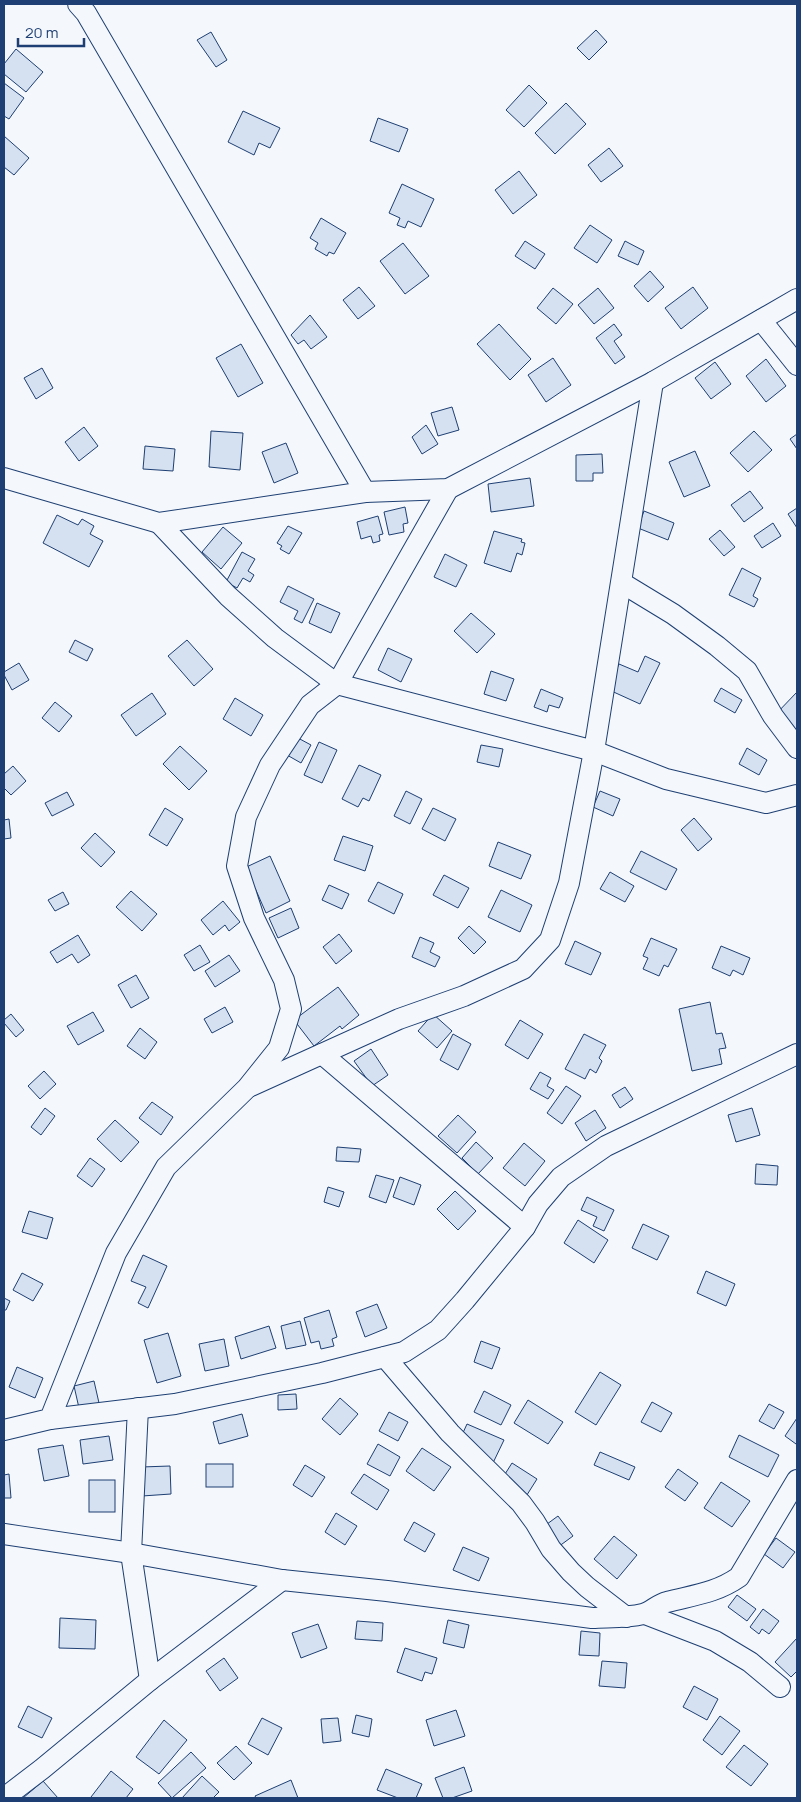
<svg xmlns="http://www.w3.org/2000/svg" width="801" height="1802" viewBox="0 0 801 1802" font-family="Manrope,sans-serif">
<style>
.building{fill:#d5e0f0;stroke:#1d3f73}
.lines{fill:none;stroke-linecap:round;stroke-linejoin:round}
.street-casing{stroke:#1d3f73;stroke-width:22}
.street{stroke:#f4f7fb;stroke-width:20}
</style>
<rect width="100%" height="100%" fill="#f4f7fb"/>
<g class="building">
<polygon points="596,30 607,42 589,60 577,48"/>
<polygon points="211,32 227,60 216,67 197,40"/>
<polygon points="16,49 43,72 26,92 4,74 4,64"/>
<polygon points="4,83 24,98 9,119 4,116"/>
<polygon points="529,85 547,103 524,127 506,110"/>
<polygon points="566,103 586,124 555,154 535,133"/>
<polygon points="243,111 280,128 270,148 259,143 254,155 228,142"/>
<polygon points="378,118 408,129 399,152 370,141"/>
<polygon points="4,136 29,158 14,175 4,167"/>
<polygon points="609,148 623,166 601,182 588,165"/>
<polygon points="519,171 537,195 513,214 495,190"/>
<polygon points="402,184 434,199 421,227 408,221 405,228 397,225 400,218 389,213"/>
<polygon points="321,218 346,233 334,254 329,252 327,256 315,249 318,243 310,238"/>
<polygon points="590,225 612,240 597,263 574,248"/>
<polygon points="525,241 545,254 535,269 515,256"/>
<polygon points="625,241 644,251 638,265 618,256"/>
<polygon points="403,243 429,276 405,294 380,261"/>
<polygon points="650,271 664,287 648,302 634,286"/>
<polygon points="359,287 375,306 358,319 343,300"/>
<polygon points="693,287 708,308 681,329 665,308"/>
<polygon points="553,288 573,304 556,324 537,308"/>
<polygon points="598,288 614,308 594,324 578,305"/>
<polygon points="310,315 327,337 311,349 304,340 298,344 291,335"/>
<polygon points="499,324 531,359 510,380 477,344"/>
<polygon points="614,324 622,335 614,341 625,357 615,364 596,338"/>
<polygon points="241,344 263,383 238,397 216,358"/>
<polygon points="553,358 571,385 546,402 528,375"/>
<polygon points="766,359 786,386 766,402 746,376"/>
<polygon points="715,362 731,384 711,399 695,378"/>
<polygon points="42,368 53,388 36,399 24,378"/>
<polygon points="452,407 459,430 438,436 431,413"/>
<polygon points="426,425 438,444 422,454 412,437"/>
<polygon points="84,427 98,446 79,461 65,442"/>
<polygon points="211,431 243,433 240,470 209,467"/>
<polygon points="754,431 772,450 748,472 730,453"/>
<polygon points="797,434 797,449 790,439"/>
<polygon points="286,443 298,473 274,483 262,452"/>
<polygon points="145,446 175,449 173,471 143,469"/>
<polygon points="695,451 710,486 684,497 669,462"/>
<polygon points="602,454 603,473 593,473 593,481 576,481 576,455"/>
<polygon points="530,478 534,506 491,512 488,484"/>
<polygon points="750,491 763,508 744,522 731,505"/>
<polygon points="405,507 408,523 403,524 404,532 389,535 384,512"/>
<polygon points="797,508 797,528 788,514"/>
<polygon points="644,511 674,523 668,540 638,528"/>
<polygon points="57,515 78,525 82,519 94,526 90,534 103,541 89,567 43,543"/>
<polygon points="378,516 383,534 379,535 380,541 373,543 371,536 361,539 357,522"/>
<polygon points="773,523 781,536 762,548 754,536"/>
<polygon points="288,526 302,533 289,554 280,549 282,546 277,543"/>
<polygon points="223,527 242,543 221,569 202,552"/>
<polygon points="720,530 735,547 724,556 709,539"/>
<polygon points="494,531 522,539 521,542 525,543 522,555 517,553 511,572 484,563"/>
<polygon points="242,552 255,559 248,571 254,575 250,582 243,578 237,588 226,582"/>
<polygon points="445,554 467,565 456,587 434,577"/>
<polygon points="742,568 761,578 753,596 758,599 754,607 729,595"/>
<polygon points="288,586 314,599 302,623 294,619 298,611 280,602"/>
<polygon points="317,603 340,613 331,633 309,623"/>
<polygon points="471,613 495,634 477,653 454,631"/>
<polygon points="75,640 93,649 87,661 69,652"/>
<polygon points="187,640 213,669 194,686 168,656"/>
<polygon points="388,648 412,659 401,682 378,670"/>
<polygon points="645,656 660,663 640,704 607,689 619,664 638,672"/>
<polygon points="19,663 29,680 12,690 4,675 4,672"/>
<polygon points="491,671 514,679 506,701 484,694"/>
<polygon points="721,688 742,700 735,713 714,701"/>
<polygon points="541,689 563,698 559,708 549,705 547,712 534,707"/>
<polygon points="797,692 797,733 775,715"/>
<polygon points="152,693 166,714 136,736 121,715"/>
<polygon points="235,698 263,715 251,736 223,719"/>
<polygon points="55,702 72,716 59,732 42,718"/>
<polygon points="298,738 311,745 301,763 287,755"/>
<polygon points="319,742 337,750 322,783 304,775"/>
<polygon points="481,745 503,749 499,767 477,762"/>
<polygon points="180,746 207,771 189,790 163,764"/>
<polygon points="747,748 767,760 759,775 739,764"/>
<polygon points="359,765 381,775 369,801 363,798 358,807 342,799"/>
<polygon points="13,766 26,781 11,795 4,788 4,774"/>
<polygon points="406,791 422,799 410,824 394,816"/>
<polygon points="600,791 620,799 613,816 593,807"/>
<polygon points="67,792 74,805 52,816 45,803"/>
<polygon points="165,808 183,819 167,846 149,835"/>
<polygon points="433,808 456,819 445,841 422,829"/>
<polygon points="694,818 712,839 698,851 681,830"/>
<polygon points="9,819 11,838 4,839 4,820"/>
<polygon points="95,833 115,852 101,867 81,848"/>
<polygon points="343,836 373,846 365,871 334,860"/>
<polygon points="498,842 531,855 521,879 489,866"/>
<polygon points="641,851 677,869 666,890 630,872"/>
<polygon points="270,856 290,901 266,913 255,888 249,891 240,870"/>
<polygon points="610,872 634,886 625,902 600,889"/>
<polygon points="444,875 469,888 458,908 433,895"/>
<polygon points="378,882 403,894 394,914 368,901"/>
<polygon points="329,885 349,894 342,909 322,900"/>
<polygon points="501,890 532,905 520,932 488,917"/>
<polygon points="131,891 157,914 142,931 116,907"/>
<polygon points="63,892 69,904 55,911 48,900"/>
<polygon points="223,901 240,922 229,931 225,925 213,935 201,920"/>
<polygon points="291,908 299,928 278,938 269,918"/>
<polygon points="469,926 486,942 474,954 458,938"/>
<polygon points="339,934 352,951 336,964 323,947"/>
<polygon points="78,935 90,955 78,963 72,954 57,963 50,952"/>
<polygon points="420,937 434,943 430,952 440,957 435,967 412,957"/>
<polygon points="651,938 677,949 668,967 664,965 659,976 643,969 648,958 643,956"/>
<polygon points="575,941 601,953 591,975 565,964"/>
<polygon points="200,945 210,962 194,971 184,955"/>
<polygon points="721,946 750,958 743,975 733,970 730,976 712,968"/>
<polygon points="229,955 240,971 215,987 205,971"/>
<polygon points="136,975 149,998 131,1008 118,985"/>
<polygon points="338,987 359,1015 342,1029 340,1026 314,1046 294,1020"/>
<polygon points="710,1002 716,1034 722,1033 726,1048 719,1049 722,1064 692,1071 679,1009"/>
<polygon points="225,1007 233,1022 212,1033 204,1019"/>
<polygon points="93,1012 104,1031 78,1045 67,1026"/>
<polygon points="11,1014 24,1030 16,1037 4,1023 4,1020"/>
<polygon points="433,1014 452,1031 437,1048 418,1031"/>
<polygon points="520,1020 543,1034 528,1059 505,1045"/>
<polygon points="140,1028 157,1042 145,1059 127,1046"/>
<polygon points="453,1034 471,1044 458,1070 440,1060"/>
<polygon points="584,1034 606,1045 599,1058 602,1061 596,1073 590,1069 585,1079 565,1069"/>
<polygon points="371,1049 388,1075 372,1086 354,1061"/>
<polygon points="44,1071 56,1084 40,1099 28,1086"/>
<polygon points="540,1072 551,1078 547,1086 554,1090 548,1099 530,1089"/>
<polygon points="566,1086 581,1096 562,1124 547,1113"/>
<polygon points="625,1087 633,1099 620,1108 612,1095"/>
<polygon points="152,1102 173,1117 161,1135 139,1118"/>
<polygon points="45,1108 55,1116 41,1135 31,1127"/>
<polygon points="752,1108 760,1135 736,1142 728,1115"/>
<polygon points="595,1110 606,1128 586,1141 575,1123"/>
<polygon points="458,1115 476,1132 457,1153 438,1136"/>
<polygon points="115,1120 139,1142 121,1162 97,1139"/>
<polygon points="476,1142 493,1158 478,1174 462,1158"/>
<polygon points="524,1143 545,1161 525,1186 503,1168"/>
<polygon points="337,1147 361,1149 359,1162 336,1161"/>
<polygon points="90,1158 105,1169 92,1187 77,1176"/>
<polygon points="756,1164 778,1166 777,1185 755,1184"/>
<polygon points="376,1175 394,1180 386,1203 369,1197"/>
<polygon points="400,1177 421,1185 414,1205 393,1197"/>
<polygon points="328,1187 344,1192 339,1207 324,1202"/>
<polygon points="455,1191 476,1211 458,1230 437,1209"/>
<polygon points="587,1197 614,1210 604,1231 593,1226 597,1217 581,1210"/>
<polygon points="29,1211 53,1218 47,1239 22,1232"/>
<polygon points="578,1220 608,1240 594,1263 564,1243"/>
<polygon points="643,1224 669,1236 657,1260 632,1248"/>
<polygon points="143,1255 167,1266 148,1308 138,1303 146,1287 131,1281"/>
<polygon points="706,1271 735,1284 726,1306 697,1293"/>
<polygon points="22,1273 43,1284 33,1301 13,1290"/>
<polygon points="4,1298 10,1301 6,1310 4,1310"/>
<polygon points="377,1304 387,1328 365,1337 356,1312"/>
<polygon points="329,1310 337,1337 332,1339 334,1346 321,1349 319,1341 311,1343 304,1318"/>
<polygon points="300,1321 306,1345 286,1349 281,1326"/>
<polygon points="269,1326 276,1348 241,1359 235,1337"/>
<polygon points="168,1333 181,1376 157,1383 144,1340"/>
<polygon points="224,1339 229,1366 205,1371 199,1344"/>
<polygon points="481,1341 500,1348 492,1369 474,1362"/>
<polygon points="17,1367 43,1378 35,1398 9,1387"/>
<polygon points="600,1372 621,1385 596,1425 575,1412"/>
<polygon points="94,1381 99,1403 79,1408 74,1386"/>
<polygon points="484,1391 511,1405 501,1425 474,1412"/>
<polygon points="296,1394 297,1409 278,1410 278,1395"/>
<polygon points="340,1398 358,1414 340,1435 322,1419"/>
<polygon points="528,1400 563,1422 548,1444 514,1423"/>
<polygon points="652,1402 672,1413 661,1432 641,1422"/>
<polygon points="769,1404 784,1412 774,1429 759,1421"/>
<polygon points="389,1412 408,1422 398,1441 379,1431"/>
<polygon points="242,1414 248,1436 219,1444 213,1422"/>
<polygon points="797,1418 797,1442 796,1444 785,1436"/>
<polygon points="467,1424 504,1440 492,1465 456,1448"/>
<polygon points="739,1435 779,1455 768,1477 729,1457"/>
<polygon points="109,1436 113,1460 83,1464 80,1440"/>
<polygon points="378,1444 400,1457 390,1476 367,1464"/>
<polygon points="63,1445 69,1476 44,1481 38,1449"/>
<polygon points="422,1448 451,1467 434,1491 406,1471"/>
<polygon points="600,1452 635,1467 629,1480 594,1465"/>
<polygon points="512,1463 537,1479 525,1498 500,1482"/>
<rect x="206" y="1464" width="27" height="23"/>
<polygon points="305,1465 325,1477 312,1497 293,1485"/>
<polygon points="170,1466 171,1494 142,1496 141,1467"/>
<polygon points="678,1469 698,1483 685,1501 665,1487"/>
<polygon points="9,1474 11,1498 4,1498 4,1475"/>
<polygon points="364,1474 389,1490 377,1510 351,1493"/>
<rect x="89" y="1480" width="26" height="32"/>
<polygon points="721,1482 750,1501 732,1527 704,1508"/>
<polygon points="336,1513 357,1526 345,1545 325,1532"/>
<polygon points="558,1516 573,1536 558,1547 543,1527"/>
<polygon points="414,1522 435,1534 425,1552 404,1540"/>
<polygon points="614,1536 637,1555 617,1579 594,1559"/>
<polygon points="776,1538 795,1552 783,1568 764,1554"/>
<polygon points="463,1547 489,1558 479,1581 453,1570"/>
<polygon points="737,1595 756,1609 747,1621 728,1607"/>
<polygon points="763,1609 779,1621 769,1634 762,1629 759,1634 750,1627"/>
<polygon points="60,1618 96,1620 95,1649 59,1648"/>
<polygon points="448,1620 469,1625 464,1648 443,1643"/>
<polygon points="357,1621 383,1623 382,1641 355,1639"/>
<polygon points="318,1624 327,1648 301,1658 292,1633"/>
<polygon points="581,1631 600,1633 599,1656 579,1655"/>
<polygon points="797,1638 797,1671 791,1677 775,1662"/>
<polygon points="405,1648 437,1658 432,1674 425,1672 422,1681 397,1672"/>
<polygon points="224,1658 238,1678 220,1691 206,1671"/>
<polygon points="602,1661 627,1663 625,1688 599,1686"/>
<polygon points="694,1686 718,1699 707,1720 683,1707"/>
<polygon points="28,1706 52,1718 42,1738 18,1727"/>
<polygon points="456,1710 465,1736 434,1746 426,1720"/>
<polygon points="356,1715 372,1719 369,1737 352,1733"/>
<polygon points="720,1716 740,1731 722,1755 703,1740"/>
<polygon points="262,1718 282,1728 268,1755 248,1744"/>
<polygon points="338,1718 341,1741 323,1743 321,1719"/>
<polygon points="164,1720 187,1740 159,1774 136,1757"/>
<polygon points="744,1745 768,1764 751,1786 726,1767"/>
<polygon points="236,1746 252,1763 234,1780 217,1763"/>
<polygon points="191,1752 206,1768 172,1798 158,1783"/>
<polygon points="464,1767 472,1791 452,1798 443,1798 435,1778"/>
<polygon points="386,1769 422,1784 416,1798 398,1798 377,1790"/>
<polygon points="111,1771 133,1789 126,1798 92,1798 91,1797"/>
<polygon points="202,1776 219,1792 213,1798 182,1798"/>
<polygon points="291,1780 298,1798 256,1798 255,1796"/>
<polygon points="43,1781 58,1798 23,1798"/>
</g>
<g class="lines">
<g class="street-casing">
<g id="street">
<polyline points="78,4 86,13 365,492"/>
<polyline points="761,320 797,365"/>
<polyline points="4,478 159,523 365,492 448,489 653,382 797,299"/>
<polyline points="159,523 228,596 275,638 337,684 594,751 666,779 766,803 797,795"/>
<polyline points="622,583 673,614 717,646 747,671 773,716 797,748"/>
<polyline points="322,1054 525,1227"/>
<polyline points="251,1086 399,1019 464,996 523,969 550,940 569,883 594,751 653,382"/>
<polyline points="385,1357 450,1433 521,1503 535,1522 551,1549 571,1572 587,1587 626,1617"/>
<polyline points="138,1408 131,1553 150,1680"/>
<polyline points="50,1419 175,1404 322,1373 404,1352 438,1330 465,1300 525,1227 538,1204 561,1177 606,1146 797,1054"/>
<polyline points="4,1430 50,1419 116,1253 166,1167 247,1088 279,1048 291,1009 284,980 254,918 237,866 246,817 270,765 310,705 337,684 448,489"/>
<path d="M 4,1534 L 131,1553 L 282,1580 L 387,1591 L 592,1618 C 609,1617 627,1618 643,1614 C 651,1612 658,1604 667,1602 C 694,1595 716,1593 739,1577 L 797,1480"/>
<polyline points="645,1614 715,1641 750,1662 780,1687"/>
<polyline points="4,1798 42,1769 150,1680 282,1580"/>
</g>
</g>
<use href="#street" class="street"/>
</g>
<rect width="801" height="1802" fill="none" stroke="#1d3f73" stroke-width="10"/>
<path d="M18 38v8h66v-8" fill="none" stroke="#1d3f73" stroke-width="2.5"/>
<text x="25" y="38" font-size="15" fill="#1d3f73" stroke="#f4f7fb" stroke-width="4" paint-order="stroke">20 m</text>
</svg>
